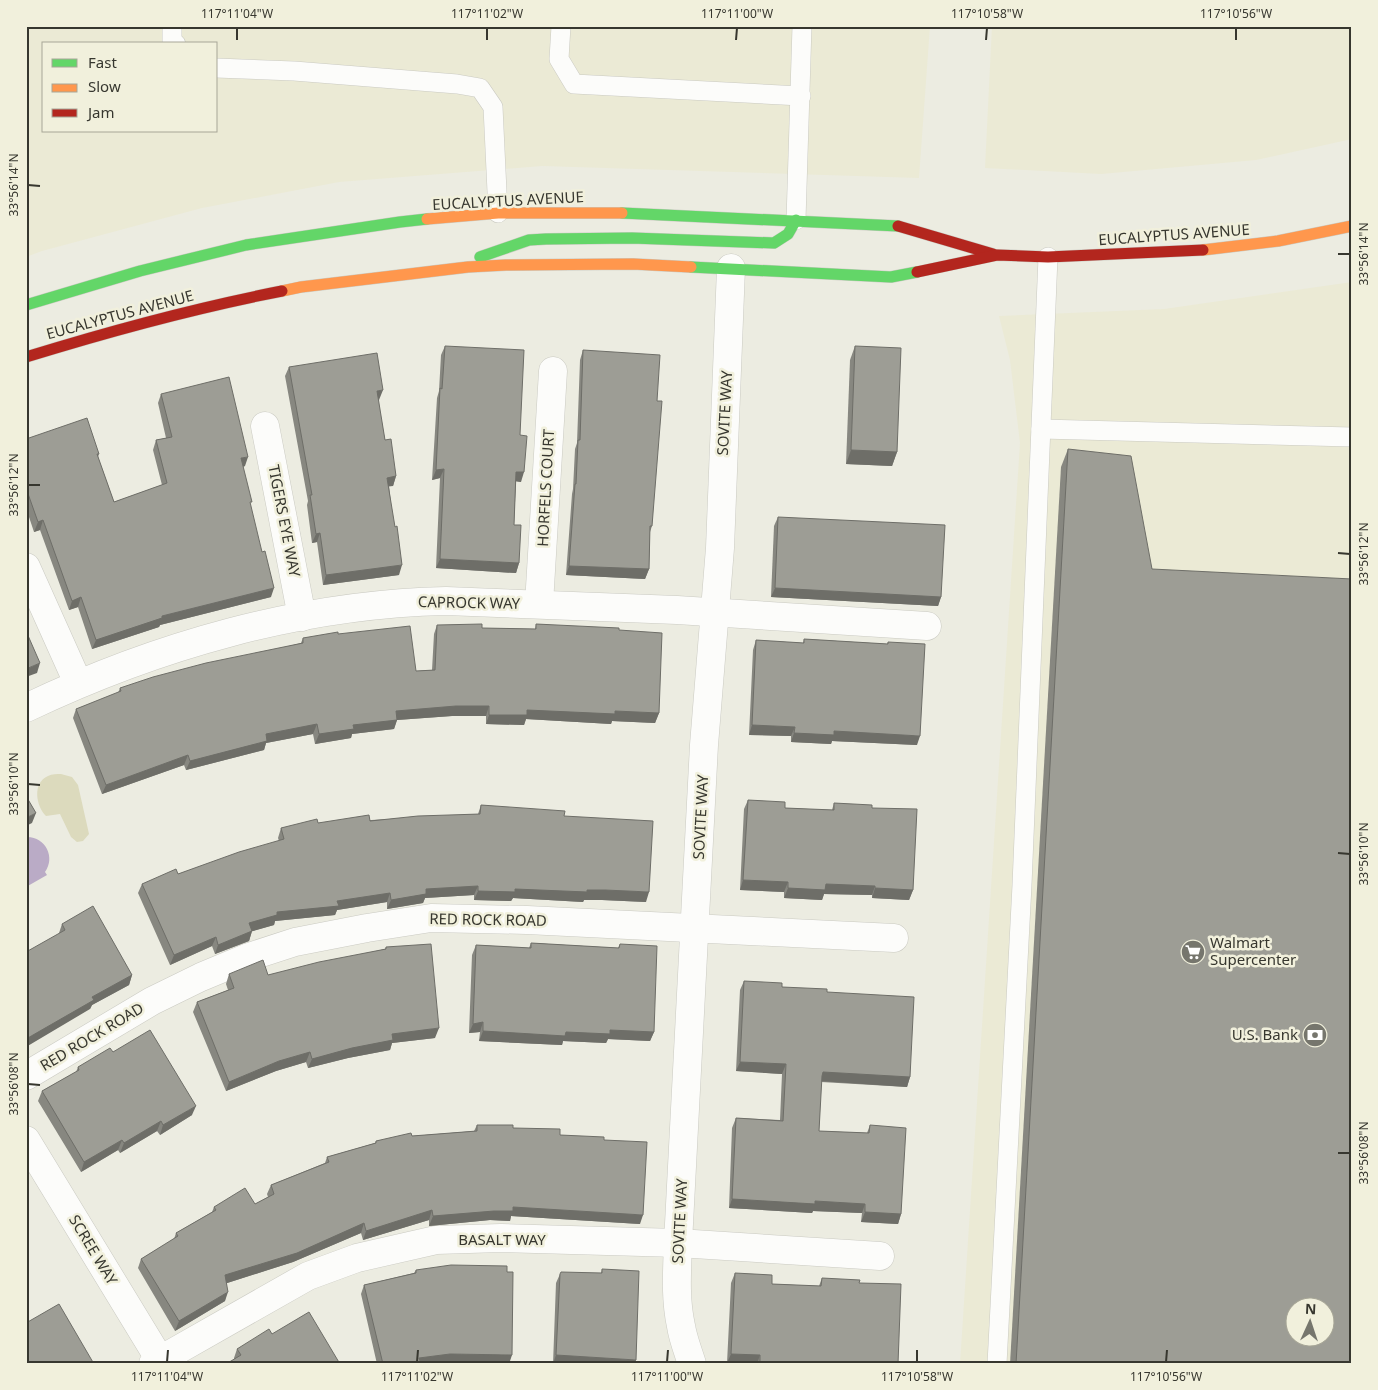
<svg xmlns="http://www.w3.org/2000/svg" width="1378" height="1390" viewBox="0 0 1378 1390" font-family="'Noto Sans',sans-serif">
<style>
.built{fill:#ebead5;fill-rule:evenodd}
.green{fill:#dcdabd}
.water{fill:#baabc6}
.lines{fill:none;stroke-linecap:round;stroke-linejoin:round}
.lane-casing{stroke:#cacac2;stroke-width:20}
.street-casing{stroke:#cacac2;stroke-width:29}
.fast-casing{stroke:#cacac2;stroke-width:12}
.slow-casing{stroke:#cacac2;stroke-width:12}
.jam-casing{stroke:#cacac2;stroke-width:12}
.lane{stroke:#fcfcfa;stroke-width:19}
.street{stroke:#fcfcfa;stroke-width:28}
.fast{stroke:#63d668;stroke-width:11}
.slow{stroke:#ff974d;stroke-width:11}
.jam{stroke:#b3261e;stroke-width:11}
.wall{fill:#878780}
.shaded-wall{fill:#6e6e68}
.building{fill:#9d9d95;stroke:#6e6e68;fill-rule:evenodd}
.ticks{fill:none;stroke:#37372f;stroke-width:2}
.labels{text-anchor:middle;stroke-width:5;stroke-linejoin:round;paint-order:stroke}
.street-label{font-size:15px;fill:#37372f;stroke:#f1f0dc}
.poi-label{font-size:15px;fill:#37372f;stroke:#f1f0dc;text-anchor:start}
.neatline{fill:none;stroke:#37372f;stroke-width:2}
.ticks-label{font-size:12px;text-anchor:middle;fill:#37372f}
</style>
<rect width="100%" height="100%" fill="#ecece1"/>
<g class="built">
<path d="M 26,26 L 930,26 L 919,178 L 542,166 L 339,182 L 202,208 L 42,251 L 26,257 ZM 44,44 L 216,44 L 216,131 L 44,131 Z"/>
<polygon points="992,26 1352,26 1352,139 1256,160 1101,174 985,168"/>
<path d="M 1352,282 L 1352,1364 L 960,1364 L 1020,443 L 1010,360 L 999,316 L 1164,309 ZM 1296,1308 L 1326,1308 L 1326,1338 L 1296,1338 Z"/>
</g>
<path class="green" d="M 61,774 L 72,777 L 78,785 L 89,834 L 83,841 L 77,842 L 71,837 L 60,814 L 46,816 C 36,806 32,783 48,776 C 52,774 57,774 61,774 Z"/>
<path class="water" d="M 26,837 C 45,836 56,857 45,872 L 47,875 L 26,887 Z"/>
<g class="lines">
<g class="lane-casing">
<g id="lane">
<polyline points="172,26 172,41 176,44"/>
<polyline points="561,26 559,59 574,84 801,96"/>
<polyline points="216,68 294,71 457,84 480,88 493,107 498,213"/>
<polyline points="796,220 802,26"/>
<polyline points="1041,429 1352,437"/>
<polyline points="997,1364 1022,885 1048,257"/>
</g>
</g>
<g class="street-casing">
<g id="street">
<polyline points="265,426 302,617"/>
<polyline points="26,567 78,683"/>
<polyline points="539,604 553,371"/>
<path d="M 26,708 C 156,646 301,604 446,601 L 677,610 L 927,626"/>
<polyline points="26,1076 152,1001 201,977 249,957 295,942 367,928 431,918 527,920 894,938"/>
<polyline points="26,1140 160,1360"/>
<polyline points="153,1364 308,1276 357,1258 436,1240 501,1238 678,1243 880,1256"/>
<path d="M 692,1364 C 688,1351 683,1339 681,1326 C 675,1299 677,1271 678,1243 L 704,745 L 720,548 L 731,268"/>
</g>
</g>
<g class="fast-casing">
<g id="fast">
<polyline points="622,213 898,226"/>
<polyline points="480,257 529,240 546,239 632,238 774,243 788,234 796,220"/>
<polyline points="691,267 891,277 917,272"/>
<polyline points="26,305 140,271 246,245 400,222 427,219"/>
</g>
</g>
<g class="slow-casing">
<g id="slow">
<polyline points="427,219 498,213 622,213"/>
<polyline points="1203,250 1278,241 1352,226"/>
<polyline points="282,291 301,287 468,267 506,265 633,264 691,267"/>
</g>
</g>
<g class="jam-casing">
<g id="jam">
<polyline points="898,226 993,254"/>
<polyline points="917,272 997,255 1048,257 1203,250"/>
<path d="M 26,357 C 110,331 195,308 282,291"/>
</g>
</g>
<use href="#lane" class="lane"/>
<use href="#street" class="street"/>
<use href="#fast" class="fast"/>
<use href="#slow" class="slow"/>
<use href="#jam" class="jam"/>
</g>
<g class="wall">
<polygon points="445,346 520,435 521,482 516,481 514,525 519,563 516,573 436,568 440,478 432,480 437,398 439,391 441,355"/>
<polygon points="855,346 897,452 892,466 846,464 850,360"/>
<polygon points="583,350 657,401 652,526 650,532 649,569 645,579 566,575 572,494 573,489 575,449 577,443 580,360"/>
<polygon points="289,367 379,400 378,400 385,440 396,476 393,486 389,486 399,575 323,585 317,542 312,543 307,505 308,501 285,376"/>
<polygon points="161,394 245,466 243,467 250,505 271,597 160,625 159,627 92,649 78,607 69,610 40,530 34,532 26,508 26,439 99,454 98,457 114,502 162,485 153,450 156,440 166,438 158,403"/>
<polygon points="1068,449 1152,569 1352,1364 1010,1364 1061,467"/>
<polygon points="778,517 941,597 938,606 771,597 774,526"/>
<polygon points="536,624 619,630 659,713 655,723 612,721 611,724 526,719 524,725 486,724 486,716 452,716 397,720 394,729 352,734 351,738 315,744 313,734 266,743 264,750 186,770 184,765 102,794 73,718 76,709 118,693 120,688 301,643 303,638 338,634 416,671 432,670 434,634 437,625 482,628 535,629"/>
<polygon points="804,639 887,644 888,642 917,745 832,741 831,744 791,742 791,736 749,735 753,650 756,640 803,643"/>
<polygon points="748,800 785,808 832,810 834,803 872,808 913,890 909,900 872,898 872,895 824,894 822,900 784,898 784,892 740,890 744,809"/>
<polygon points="481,805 564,816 646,902 602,900 584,900 583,902 513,898 511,901 474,900 474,895 425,898 423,903 387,909 387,902 337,910 335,915 275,921 274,925 252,931 249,941 215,954 212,946 170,965 138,893 142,884 178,874 279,841 278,838 281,828 318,823 478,814"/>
<polygon points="62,924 132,975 129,985 92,1005 90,1009 59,933"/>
<polygon points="531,943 618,948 620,944 654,1032 650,1041 608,1039 606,1043 563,1041 562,1045 479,1041 480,1032 469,1033 472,955 476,945 529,948"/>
<polygon points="386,947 435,1038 392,1043 390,1050 348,1058 308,1068 306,1062 276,1071 226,1091 193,1012 197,1002 228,990 226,984 229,974 268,975 385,949"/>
<polygon points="744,981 782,987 827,992 910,1077 907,1087 821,1082 819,1131 867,1133 870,1125 901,1214 898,1224 861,1222 862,1213 813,1211 812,1213 729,1208 732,1128 736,1118 780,1120 782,1074 736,1071 740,990"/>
<polygon points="113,1052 192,1115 160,1135 157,1131 120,1153 118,1150 81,1172 38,1101 42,1091 76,1072 78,1067"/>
<polygon points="477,1125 513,1128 560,1135 604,1140 640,1224 511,1216 510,1221 490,1220 429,1226 429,1220 363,1240 361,1233 293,1262 227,1283 225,1301 175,1331 138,1268 141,1259 174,1239 176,1233 212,1212 214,1207 255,1204 268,1197 267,1194 271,1185 325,1163 327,1157 375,1143 376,1141 412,1136 474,1131"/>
<polygon points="602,1269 635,1364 553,1364 556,1283 560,1274 601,1273"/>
<polygon points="416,1270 509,1364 377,1364 361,1294 364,1285 414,1273"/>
<polygon points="735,1273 772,1284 819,1286 822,1278 859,1283 898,1364 741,1364 727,1363 731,1283"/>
<polygon points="272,1334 340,1364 234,1359 234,1358 237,1349"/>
</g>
<g class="shaded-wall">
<polygon points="383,390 379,400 374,401 377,391"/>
<polygon points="851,450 897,452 892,466 846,464"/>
<polygon points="248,457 245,466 237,468 241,458"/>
<polygon points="444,469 440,478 432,480 436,470"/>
<polygon points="516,472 524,472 521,482 513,481"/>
<polygon points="396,476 393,486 384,487 387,478"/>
<polygon points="43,520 40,530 34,532 38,522"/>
<polygon points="320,533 317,542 312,543 316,534"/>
<polygon points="440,559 519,563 516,573 436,568"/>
<polygon points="402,565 399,575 323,585 326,575"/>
<polygon points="569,566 649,569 645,579 566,575"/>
<polygon points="274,588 271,597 160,625 159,627 92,649 96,640 162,616"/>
<polygon points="775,588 941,597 938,606 771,597"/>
<polygon points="81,597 78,607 69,610 72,601"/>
<polygon points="40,663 37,673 26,677 26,669"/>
<polygon points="456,706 489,706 486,716 452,716 397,720 394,729 352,734 351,738 315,744 319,734 396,711"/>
<polygon points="527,710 615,711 659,713 655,723 612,721 611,724 526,719 524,725 486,724 489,715"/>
<polygon points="317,724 313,734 266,743 264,750 186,770 190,761 266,734"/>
<polygon points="752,725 795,727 791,736 749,735"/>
<polygon points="834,731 920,736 917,745 832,741 831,744 791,742 794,733"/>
<polygon points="188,755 184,765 102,794 106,785"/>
<polygon points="36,813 32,823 26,826 26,818"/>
<polygon points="743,880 788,882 784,892 740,890"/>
<polygon points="826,884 875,886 872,895 824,894 822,900 784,898 788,888"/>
<polygon points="478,886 474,895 425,898 423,903 387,909 391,900 426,889"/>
<polygon points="875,888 913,890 909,900 872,898"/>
<polygon points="515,889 605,890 649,892 646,902 602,900 584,900 583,902 513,898 511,901 474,900 478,891"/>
<polygon points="390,893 387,902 337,910 335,915 275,921 274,925 246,933 249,923 277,912 337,901"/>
<polygon points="252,931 249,941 215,954 218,945"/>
<polygon points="216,937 212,946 170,965 174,955"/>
<polygon points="132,975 129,985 92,1005 90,1009 26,1047 26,1039 92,997"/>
<polygon points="483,1022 480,1032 469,1033 473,1024"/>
<polygon points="439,1028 435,1038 392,1043 390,1050 348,1058 308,1068 312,1059 392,1034"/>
<polygon points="610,1030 654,1032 650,1041 608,1039 606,1043 563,1041 562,1045 479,1041 483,1031 566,1032"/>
<polygon points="310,1052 306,1062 276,1071 226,1091 229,1082 279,1061"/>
<polygon points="740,1062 786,1064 782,1074 736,1071"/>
<polygon points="823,1072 910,1077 907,1087 819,1081"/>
<polygon points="196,1106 192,1115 160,1135 163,1125"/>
<polygon points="161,1121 157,1131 120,1153 124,1143"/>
<polygon points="122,1140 118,1150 81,1172 84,1162"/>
<polygon points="732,1199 815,1201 865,1204 862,1213 813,1211 812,1213 729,1208"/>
<polygon points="513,1207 643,1215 640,1224 511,1216 510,1221 490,1220 429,1226 433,1216"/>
<polygon points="432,1210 429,1220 363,1240 366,1231"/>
<polygon points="865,1212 901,1214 898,1224 861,1222"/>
<polygon points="364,1223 361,1233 293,1262 221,1285 225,1275"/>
<polygon points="228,1292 225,1301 175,1331 179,1321"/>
<polygon points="450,1354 512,1355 509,1364 417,1364 419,1358"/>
<polygon points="731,1354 760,1355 757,1364 727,1363"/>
<polygon points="556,1355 636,1360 635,1364 553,1364"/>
</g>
<g class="building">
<polygon points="445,346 524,350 520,435 527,436 524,472 516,472 514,525 521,525 519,563 440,559 444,469 436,470 440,388 442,389"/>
<polygon points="855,346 901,348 897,452 851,450"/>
<polygon points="583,350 660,355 657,401 662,401 652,526 650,526 649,569 569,566 575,484 576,484 578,440 580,440"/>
<polygon points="377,353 383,390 377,391 385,440 391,439 396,476 387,478 395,527 397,526 402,565 326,575 320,533 316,534 310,495 312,495 289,367"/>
<polygon points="229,377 248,457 241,458 252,502 250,502 262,552 265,551 274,588 162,616 162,618 96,640 81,597 72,601 43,520 38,522 26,488 26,439 87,418 99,454 97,454 114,502 167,483 156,440 172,437 161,394"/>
<path d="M 1068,449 L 1131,456 L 1152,569 L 1352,579 L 1352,1364 L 1016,1364 ZM 1296,1308 L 1326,1308 L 1326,1338 L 1296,1338 Z"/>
<polygon points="778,517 945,525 941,597 775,588"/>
<polygon points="482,624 482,628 536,629 536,624 619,628 619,630 662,633 659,713 615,711 615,714 527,710 527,715 489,715 489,706 456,706 396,711 397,720 353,725 354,729 319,734 317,724 266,734 267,741 190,761 188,755 106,785 76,709 121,691 120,688 153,677 206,663 303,643 303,638 338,632 338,634 410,626 416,671 435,670 437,625"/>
<polygon points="26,631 40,663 26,669"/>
<polygon points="804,639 888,644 888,642 925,644 920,736 834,731 834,735 794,733 795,727 752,725 756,640 804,643"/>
<polygon points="26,796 36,813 26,818"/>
<polygon points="748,800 785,802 785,808 834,810 834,803 872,805 872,808 917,809 913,890 875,888 875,886 826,884 825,890 788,888 788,882 743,880"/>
<polygon points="481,805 565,811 564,816 653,821 649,892 605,890 587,890 587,892 515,889 515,892 478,891 478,886 426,889 426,894 391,900 390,893 337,901 339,906 277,912 277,915 249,923 252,931 218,945 216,937 174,955 142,884 176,869 178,874 239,852 284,839 281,828 317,819 318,823 369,815 370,821 418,816 480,814"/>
<polygon points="93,906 132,975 92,997 94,1000 26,1039 26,952 65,930 62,924"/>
<polygon points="531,943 619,948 620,944 657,946 654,1032 610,1030 610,1034 566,1032 565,1036 483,1031 483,1022 473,1024 476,945 531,948"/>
<polygon points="431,944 439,1028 392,1034 393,1040 352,1048 312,1059 310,1052 279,1061 229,1082 197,1002 234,988 229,974 263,960 268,975 319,962 386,949 386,947"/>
<polygon points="744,981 782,983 782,987 827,989 827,992 914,997 910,1077 823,1072 822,1076 819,1131 869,1133 870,1125 906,1128 901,1214 865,1212 865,1204 815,1201 815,1204 732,1199 736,1118 783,1121 786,1064 740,1062"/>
<polygon points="150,1030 196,1106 163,1125 161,1121 124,1143 122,1140 84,1162 42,1091 79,1070 78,1067 110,1048 113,1052"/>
<polygon points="477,1125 513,1125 513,1128 560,1129 560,1135 604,1137 604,1140 647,1142 643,1215 513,1207 513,1211 494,1211 433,1216 432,1210 366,1231 364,1223 297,1253 225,1275 228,1292 179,1321 141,1259 178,1236 176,1233 216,1210 214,1207 245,1188 255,1204 274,1194 271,1185 329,1162 327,1157 376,1143 376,1141 411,1133 412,1136 477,1131"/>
<polygon points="451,1265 507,1266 507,1272 513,1272 512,1355 450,1354 419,1358 421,1364 383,1364 364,1285 416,1273 416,1270"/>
<polygon points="602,1269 639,1271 636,1360 556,1355 560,1274 561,1272 602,1273"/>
<polygon points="735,1273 772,1275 772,1284 821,1286 822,1278 860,1280 859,1283 901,1284 898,1364 760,1364 760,1355 731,1354"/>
<polygon points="59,1304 94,1364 26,1364 26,1323"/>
<polygon points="309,1312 340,1364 226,1364 241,1355 237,1349 269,1329 272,1334"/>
</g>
<path class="ticks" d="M 237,40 L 237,28M 487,40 L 487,28M 736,40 L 737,28M 986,40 L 987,28M 1236,40 L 1236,28M 28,185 L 40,186M 1338,254 L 1350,254M 28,485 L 40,485M 1338,553 L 1350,554M 28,784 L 40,785M 1338,853 L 1350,854M 28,1084 L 40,1085M 1338,1153 L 1350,1153M 167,1362 L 168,1350M 417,1362 L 418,1350M 667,1362 L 668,1350M 917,1362 L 917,1350M 1166,1362 L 1167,1350"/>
<defs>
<g id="supermarket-disc" transform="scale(1.25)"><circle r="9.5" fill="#76766d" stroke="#f1f0dc"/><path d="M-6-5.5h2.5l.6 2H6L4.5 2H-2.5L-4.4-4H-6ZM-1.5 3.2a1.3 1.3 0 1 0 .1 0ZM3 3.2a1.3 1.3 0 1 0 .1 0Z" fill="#fff"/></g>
<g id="bank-disc" transform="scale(1.25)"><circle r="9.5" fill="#76766d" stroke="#f1f0dc"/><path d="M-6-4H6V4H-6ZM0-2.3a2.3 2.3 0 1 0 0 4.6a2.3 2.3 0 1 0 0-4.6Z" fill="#fff"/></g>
</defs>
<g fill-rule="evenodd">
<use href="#supermarket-disc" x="1193" y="952"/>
<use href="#bank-disc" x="1315" y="1035"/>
</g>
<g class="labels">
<g class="street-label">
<text transform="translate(508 201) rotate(-3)" y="5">EUCALYPTUS AVENUE</text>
<text transform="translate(1174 235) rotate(-4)" y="5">EUCALYPTUS AVENUE</text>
<text transform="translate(120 315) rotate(-15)" y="5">EUCALYPTUS AVENUE</text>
<text transform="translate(725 413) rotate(-87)" y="5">SOVITE WAY</text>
<text transform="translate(546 488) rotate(-87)" y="5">HORFELS COURT</text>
<text transform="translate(284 521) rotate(79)" y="5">TIGERS EYE WAY</text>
<text transform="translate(469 603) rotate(1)" y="5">CAPROCK WAY</text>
<text transform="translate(701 817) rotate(-87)" y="5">SOVITE WAY</text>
<text transform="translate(488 920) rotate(1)" y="5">RED ROCK ROAD</text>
<text transform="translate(92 1037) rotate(-31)" y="5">RED ROCK ROAD</text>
<text transform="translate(680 1221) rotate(-87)" y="5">SOVITE WAY</text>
<text x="502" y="1245">BASALT WAY</text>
<text transform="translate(93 1250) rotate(59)" y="5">SCREE WAY</text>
</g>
<g class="poi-label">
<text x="1210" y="948">Walmart<tspan x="1210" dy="17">Supercenter</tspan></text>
<text x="1298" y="1040" text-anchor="end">U.S. Bank</text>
</g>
</g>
<rect width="1378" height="1390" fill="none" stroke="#f1f0dc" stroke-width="55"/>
<rect x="42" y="42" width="175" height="90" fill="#f1f0dc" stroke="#a7a697"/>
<rect x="52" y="59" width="25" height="8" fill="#63d668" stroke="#a7a697"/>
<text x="88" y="68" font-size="15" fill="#37372f">Fast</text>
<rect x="52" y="84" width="25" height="8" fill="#ff974d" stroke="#a7a697"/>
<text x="88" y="92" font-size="15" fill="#37372f">Slow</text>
<rect x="52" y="109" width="25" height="8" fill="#b3261e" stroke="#a7a697"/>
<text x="88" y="118" font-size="15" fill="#37372f">Jam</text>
<g transform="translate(1310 1322) rotate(3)"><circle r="24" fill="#f1f0dc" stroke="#a7a697"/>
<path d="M0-4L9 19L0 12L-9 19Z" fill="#76766d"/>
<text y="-8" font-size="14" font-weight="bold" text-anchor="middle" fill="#37372f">N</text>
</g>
<rect x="28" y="28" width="1322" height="1334" class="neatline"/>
<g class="ticks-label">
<text x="237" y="18">117°11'04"W</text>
<text x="487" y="18">117°11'02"W</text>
<text x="737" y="18">117°11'00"W</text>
<text x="987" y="18">117°10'58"W</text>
<text x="1236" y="18">117°10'56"W</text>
<text transform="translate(14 185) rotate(-90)" y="4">33°56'14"N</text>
<text transform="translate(1364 254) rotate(-90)" y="4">33°56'14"N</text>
<text transform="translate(14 485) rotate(-90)" y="4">33°56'12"N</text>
<text transform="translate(1364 554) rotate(-90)" y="4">33°56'12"N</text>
<text transform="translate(14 784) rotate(-90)" y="4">33°56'10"N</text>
<text transform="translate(1364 854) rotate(-90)" y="4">33°56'10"N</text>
<text transform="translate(14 1084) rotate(-90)" y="4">33°56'08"N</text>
<text transform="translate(1364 1153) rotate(-90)" y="4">33°56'08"N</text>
<text x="167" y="1381">117°11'04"W</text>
<text x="417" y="1381">117°11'02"W</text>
<text x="667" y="1381">117°11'00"W</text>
<text x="917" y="1381">117°10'58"W</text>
<text x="1166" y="1381">117°10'56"W</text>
</g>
</svg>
